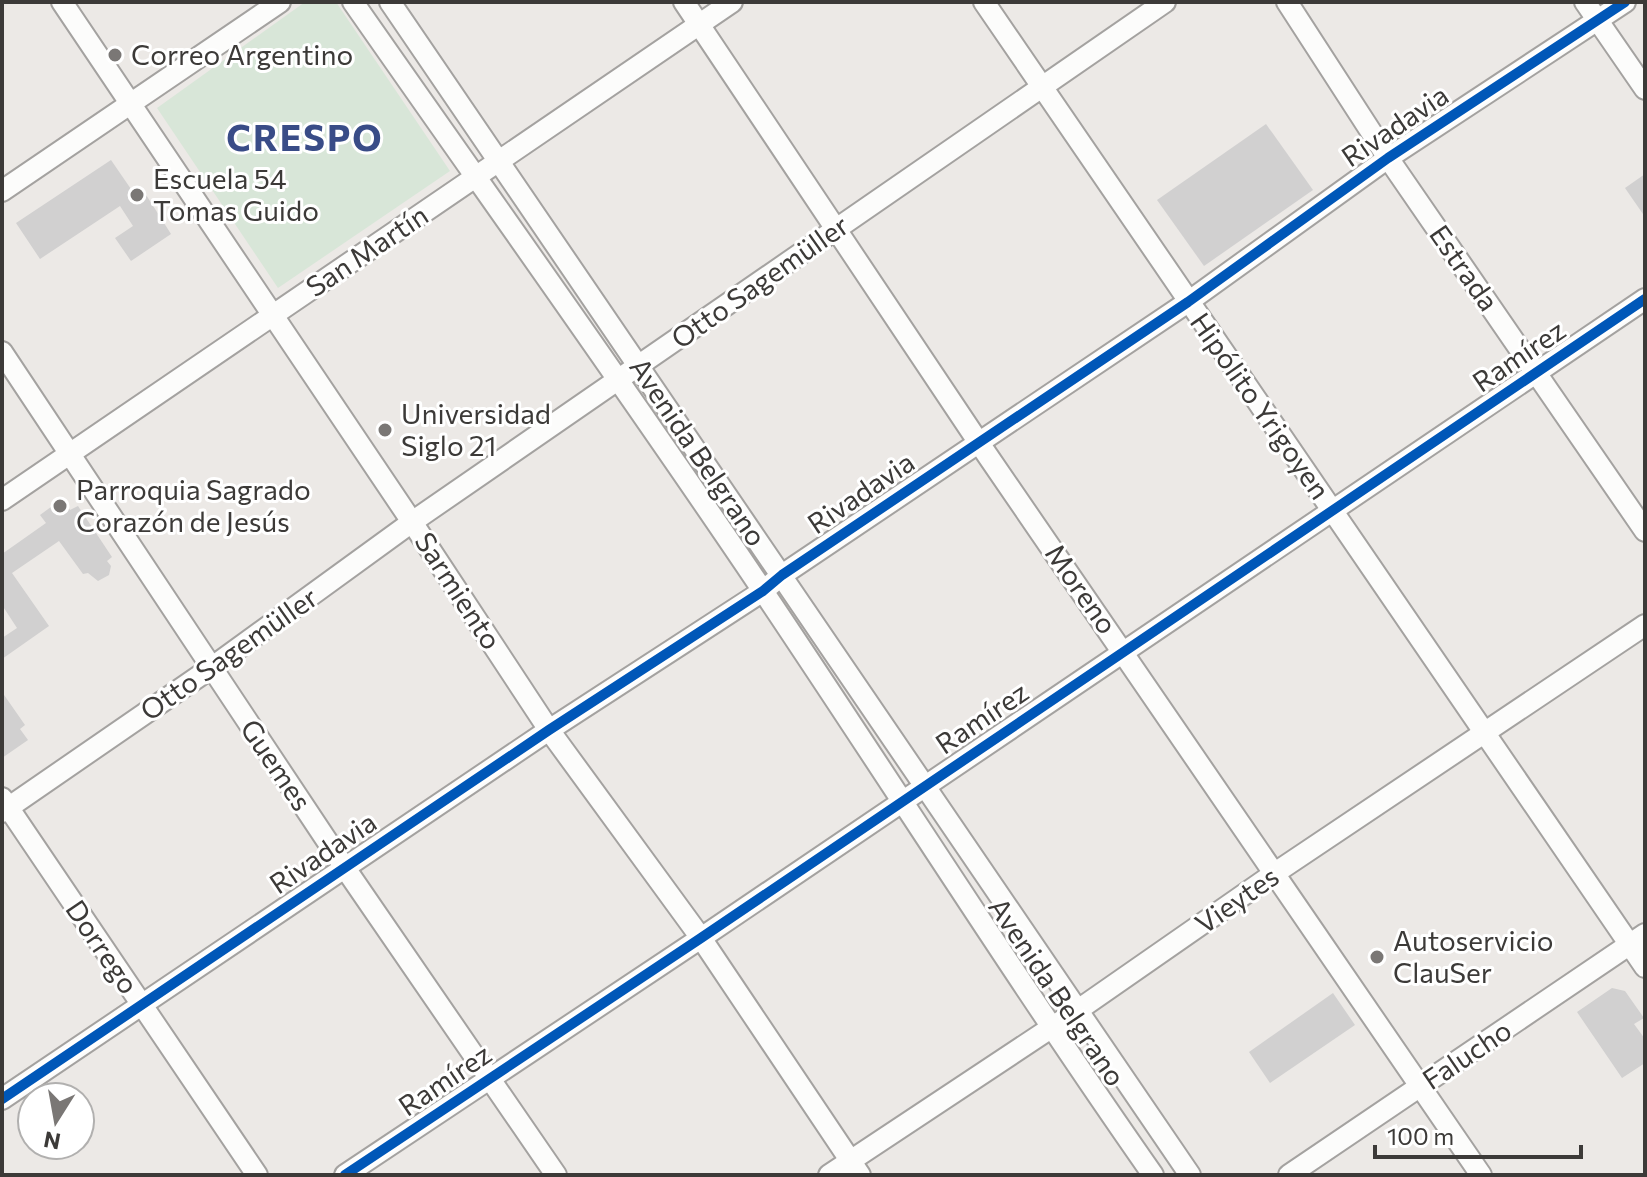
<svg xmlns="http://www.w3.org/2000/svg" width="1647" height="1177" viewBox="0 0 1647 1177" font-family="Commissioner,sans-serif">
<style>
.green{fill:#d8e6d8}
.building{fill:#d1d0d0}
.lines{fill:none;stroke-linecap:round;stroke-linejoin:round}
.minor-casing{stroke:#a4a2a0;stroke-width:24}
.minor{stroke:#fcfcfb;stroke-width:20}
.cycleway-casing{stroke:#fff;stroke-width:15}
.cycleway{stroke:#0057b8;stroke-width:10}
.poi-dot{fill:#7a7775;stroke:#fff;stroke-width:3}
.labels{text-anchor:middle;stroke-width:6;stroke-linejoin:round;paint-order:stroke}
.poi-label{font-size:28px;fill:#3c3a38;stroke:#fff;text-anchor:start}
.street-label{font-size:28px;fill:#3c3a38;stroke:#fff}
.district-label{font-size:36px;font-weight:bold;letter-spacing:2px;fill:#394c87;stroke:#fff}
</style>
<rect width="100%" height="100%" fill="#ece9e6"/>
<polygon class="green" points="305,2 336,2 450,171 278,288 157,108"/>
<g class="building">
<polygon points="1266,124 1313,190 1204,266 1157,200"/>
<polygon points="111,160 133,192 141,187 171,234 131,261 115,238 133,226 120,206 40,259 16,223"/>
<polygon points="1645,174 1645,217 1625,188"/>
<polygon points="65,502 70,510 78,506 112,557 107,561 111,566 109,575 98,581 88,573 83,574 59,541 12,573 49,626 2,659 2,638 17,628 2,605 2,554 46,523 40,515 55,504"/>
<polygon points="2,692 25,725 20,729 28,740 2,758"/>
<polygon points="1612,988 1625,991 1644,1018 1634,1024 1645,1039 1645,1063 1622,1078 1577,1012"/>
<polygon points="1333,993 1355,1025 1270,1083 1249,1052"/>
</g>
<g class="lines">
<g class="minor-casing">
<g id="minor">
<polyline points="62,2 412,522 549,730 701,938 860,1175"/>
<path d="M 353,2 C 489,197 628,390 761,588 C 892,783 1018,982 1153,1175"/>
<polyline points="390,2 1190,1175"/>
<polyline points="684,2 979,443 1481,1175"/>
<polyline points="984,2 1645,967"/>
<polyline points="1287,2 1388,158 1645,531"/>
<polyline points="1585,2 1645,89"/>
<polyline points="2,191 280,2"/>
<polyline points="2,352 345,868 556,1175"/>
<polyline points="2,500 732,2"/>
<polyline points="2,798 257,1175"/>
<polyline points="2,812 211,668 412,522 1165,2"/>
<polyline points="2,1099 549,730 763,591 782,575 1188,302 1388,158 1625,2"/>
<polyline points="345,1175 701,938 1645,299"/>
<polyline points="829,1175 1078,1010 1275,873 1645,625"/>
<polyline points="1289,1175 1645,934"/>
</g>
</g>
<use href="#minor" class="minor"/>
<g class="cycleway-casing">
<g id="cycleway">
<polyline points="2,1099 549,730 763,591 782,575 1188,302 1388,158 1625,2"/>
<polyline points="345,1175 701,938 1645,299"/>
</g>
</g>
<use href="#cycleway" class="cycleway"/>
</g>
<g class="poi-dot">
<circle cx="115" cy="55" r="8"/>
<circle cx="137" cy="195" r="8"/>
<circle cx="385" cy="430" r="8"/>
<circle cx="60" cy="506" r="8"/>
<circle cx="1377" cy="957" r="8"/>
</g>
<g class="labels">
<g class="poi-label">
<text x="131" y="65">Correo Argentino</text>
<text x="153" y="189">Escuela 54<tspan x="153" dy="32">Tomas Guido</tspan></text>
<text x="401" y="424">Universidad<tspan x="401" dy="32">Siglo 21</tspan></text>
<text x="76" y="500">Parroquia Sagrado<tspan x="76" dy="32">Corazón de Jesús</tspan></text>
<text x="1393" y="951">Autoservicio<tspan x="1393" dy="32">ClauSer</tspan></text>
</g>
<g class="street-label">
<text transform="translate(1395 126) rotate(-34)" y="10">Rivadavia</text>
<text transform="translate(367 251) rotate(-34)" y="10">San Martín</text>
<text transform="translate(1464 268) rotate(55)" y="10">Estrada</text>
<text transform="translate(760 282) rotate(-35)" y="10">Otto Sagemüller</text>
<text transform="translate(1519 356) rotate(-34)" y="10">Ramírez</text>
<text transform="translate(1260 406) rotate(55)" y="10">Hipólito Yrigoyen</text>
<text transform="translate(698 452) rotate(56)" y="10">Avenida Belgrano</text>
<text transform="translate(861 493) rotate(-34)" y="10">Rivadavia</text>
<text transform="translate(1081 589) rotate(55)" y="10">Moreno</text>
<text transform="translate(458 591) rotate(57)" y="10">Sarmiento</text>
<text transform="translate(229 654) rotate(-35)" y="10">Otto Sagemüller</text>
<text transform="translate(982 718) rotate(-34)" y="10">Ramírez</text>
<text transform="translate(276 765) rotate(56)" y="10">Guemes</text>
<text transform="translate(323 853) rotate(-34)" y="10">Rivadavia</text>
<text transform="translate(1237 900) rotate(-35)" y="10">Vieytes</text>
<text transform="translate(102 947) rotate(56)" y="10">Dorrego</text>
<text transform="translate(1057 992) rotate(56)" y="10">Avenida Belgrano</text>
<text transform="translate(1467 1055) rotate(-34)" y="10">Falucho</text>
<text transform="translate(445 1080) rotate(-34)" y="10">Ramírez</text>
</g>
<g class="district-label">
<text x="305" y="151">CRESPO</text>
</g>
</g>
<rect width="1647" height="1177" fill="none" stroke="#3c3a38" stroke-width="8"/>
<g transform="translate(56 1121) rotate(191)"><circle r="38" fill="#ffffff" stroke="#b1b0af" stroke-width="2"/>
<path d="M0-6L14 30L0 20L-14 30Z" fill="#7a7775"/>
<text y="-12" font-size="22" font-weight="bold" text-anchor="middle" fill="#3c3a38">N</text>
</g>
<path d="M1375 1145v12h206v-12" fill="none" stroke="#3c3a38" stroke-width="4"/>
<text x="1387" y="1145" font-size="24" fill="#3c3a38" stroke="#ffffff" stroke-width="6" paint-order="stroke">100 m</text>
</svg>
